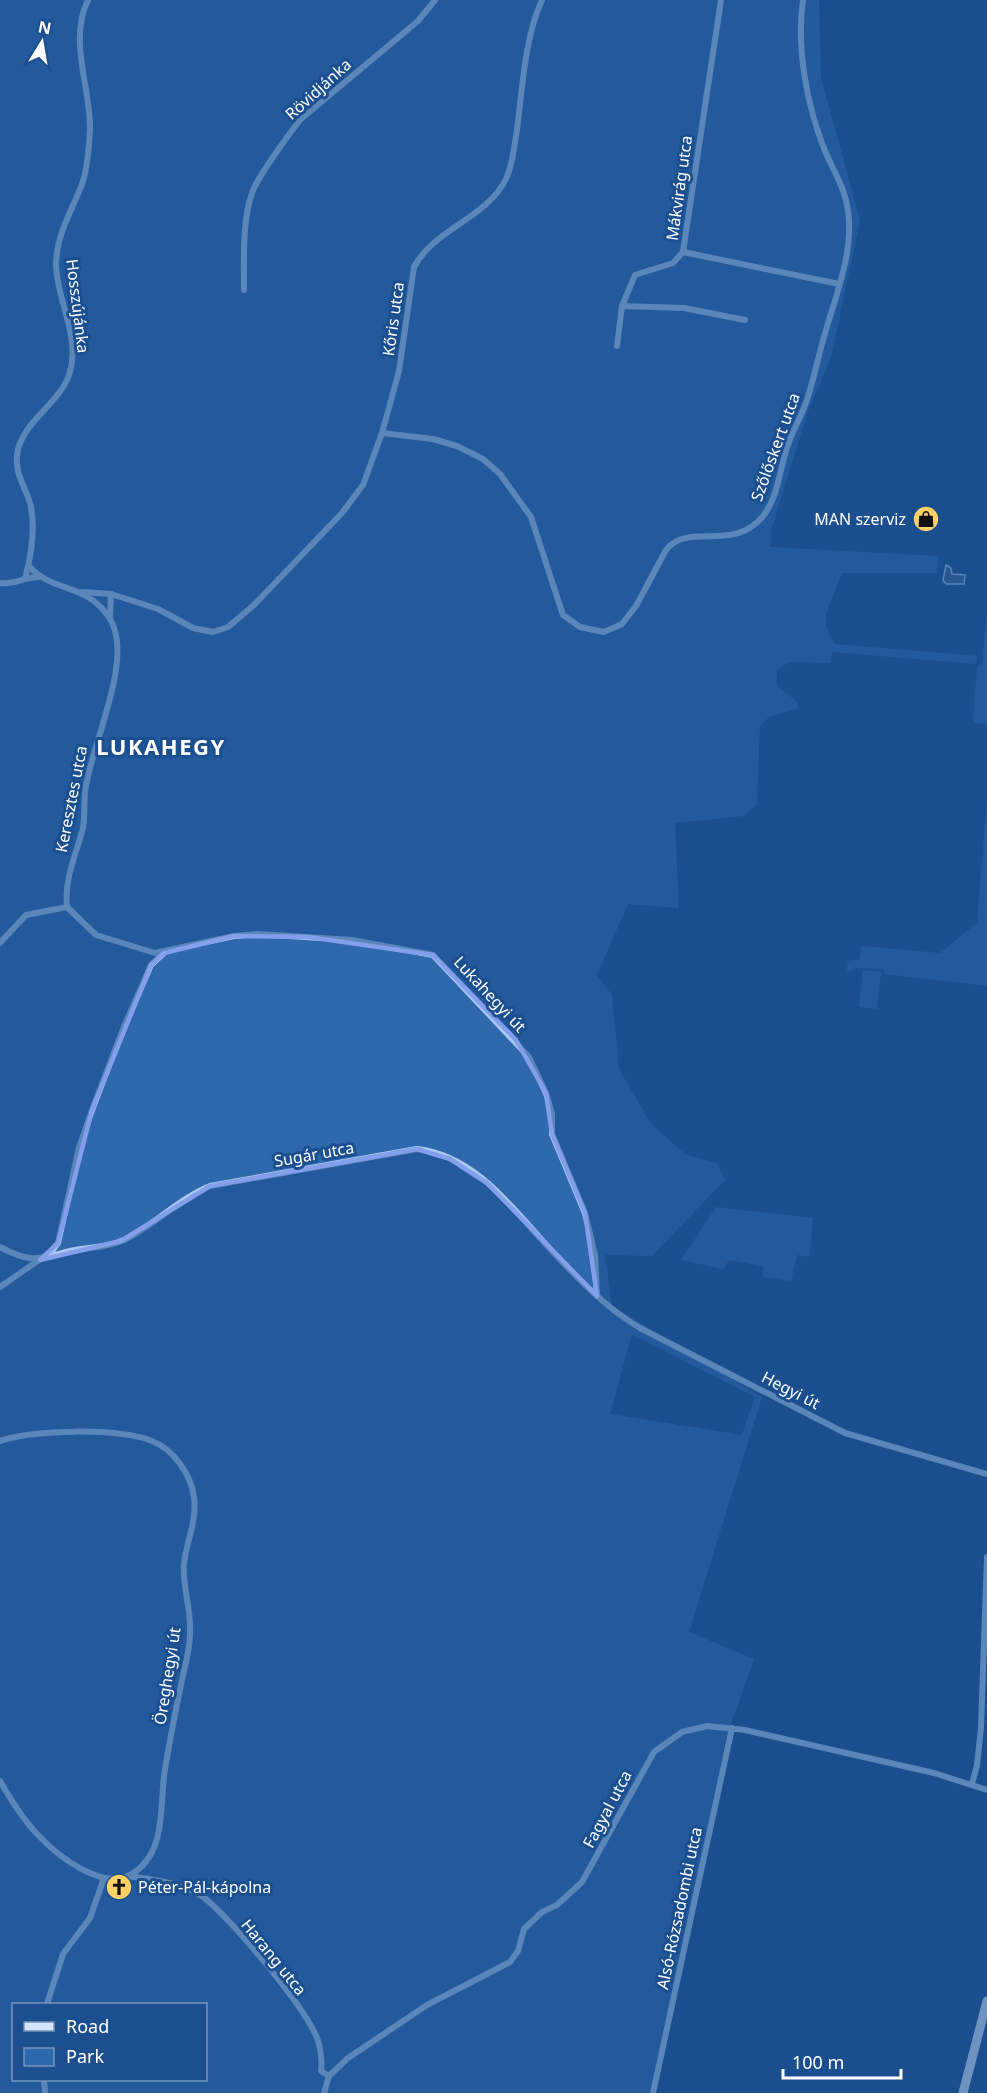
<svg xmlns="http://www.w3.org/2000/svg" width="987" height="2093" viewBox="0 0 987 2093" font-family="'Noto Sans',sans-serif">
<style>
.green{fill:#2e69ad;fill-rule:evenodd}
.water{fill:#3c6290;stroke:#9cc4f0;stroke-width:1.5}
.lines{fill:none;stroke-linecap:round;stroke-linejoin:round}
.minor{stroke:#a9c9ee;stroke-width:6}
.secondary{stroke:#d6e6fa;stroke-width:9}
.marked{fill:none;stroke:#839eea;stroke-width:4.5;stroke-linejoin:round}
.labels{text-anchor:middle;stroke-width:6;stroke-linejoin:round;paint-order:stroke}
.street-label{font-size:16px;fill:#fff;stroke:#1b4f8f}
.poi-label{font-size:16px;fill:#fff;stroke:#1b4f8f;text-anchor:end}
.district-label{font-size:22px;font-weight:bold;letter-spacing:1.5px;fill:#fff;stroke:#1b4f8f}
</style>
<rect width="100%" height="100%" fill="#1b4f8f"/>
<g class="green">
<path d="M 0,0 L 819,0 L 821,78 L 860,220 L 831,357 L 808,411 L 771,530 L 770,547 L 938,556 L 937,573 L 842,573 L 826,613 L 826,628 L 835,644 L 977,656 L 976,664 L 832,652 L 831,663 L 789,662 L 777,670 L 777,686 L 796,701 L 799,708 L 769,717 L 760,726 L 757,804 L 744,816 L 675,823 L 679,908 L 628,904 L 597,975 L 612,995 L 619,1069 L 651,1124 L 686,1155 L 717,1163 L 725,1180 L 652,1256 L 605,1255 L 612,1306 L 762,1397 L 689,1632 L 754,1659 L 726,1738 L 652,2093 L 0,2093 ZM 632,1334 L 755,1397 L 742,1435 L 610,1414 ZM 14,2004 L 206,2004 L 206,2080 L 14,2080 Z"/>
<polygon points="987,613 987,724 973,723 977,666 982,664"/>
<polygon points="987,800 987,986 885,974 884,969 856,968 847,972 848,961 860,959 861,946 940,953 977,923"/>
<polygon points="863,970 881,972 877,1009 859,1007"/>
<polygon points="716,1207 813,1218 809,1257 797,1255 791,1281 763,1277 763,1266 729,1260 723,1269 681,1260"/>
</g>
<polygon class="water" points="946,565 951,568 952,574 965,575 964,584 946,584 943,580"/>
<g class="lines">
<g class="minor">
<polyline points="683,252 839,284"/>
<path d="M 244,290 C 244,261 242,221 252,193 C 258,176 289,134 301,119 L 418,21 L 435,0"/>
<polyline points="622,306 684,308 745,320"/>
<polyline points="617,346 622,306 635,275 673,263 683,252 721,0"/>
<path d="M 382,433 L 433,439 L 457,446 L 483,459 L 500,474 L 531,517 L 563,615 L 580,627 L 604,632 L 622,624 L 636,606 L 666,550 C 689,521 733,554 764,515 C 779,495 780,465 789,442 C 794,428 802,415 807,400 C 814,378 819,353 826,330 C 837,292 854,250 848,210 C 845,188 834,172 825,151 C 807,106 796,48 803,0"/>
<path d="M 29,566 C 52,593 87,582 110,619 C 135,659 90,747 85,792 C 84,804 85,816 83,828 C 76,855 64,879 67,907 L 96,935 L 155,953 L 234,936 L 258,934 L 352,940 L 433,955 L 529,1057 L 546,1093 L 552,1114 L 552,1134 L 585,1213 L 595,1255 L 597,1296"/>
<path d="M 25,579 C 31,556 36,526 30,503 C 25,486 15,474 17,455 C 21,421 61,404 70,372 C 80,335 57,301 56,265 C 56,235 72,211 82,184 C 88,168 89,146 90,130 C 91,88 68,41 88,0"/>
<path d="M 0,583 C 14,585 25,577 39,577"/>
<polyline points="82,592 111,594"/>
<path d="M 110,618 L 111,594 L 158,609 L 193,628 L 213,632 L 228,627 L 254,605 L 342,513 L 363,485 L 382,433 L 399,371 L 414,267 C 435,228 486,219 506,179 C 513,164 514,147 517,130 C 522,91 525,36 542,0"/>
<polyline points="0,943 26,915 67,907"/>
<path d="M 0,1247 C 32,1264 37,1259 70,1251 C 88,1247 107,1248 124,1240 C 155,1225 178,1199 210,1186 L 417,1149 C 475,1155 514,1210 550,1249 C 577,1278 606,1308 640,1328 L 845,1433 L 987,1474"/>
<polyline points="0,1287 52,1251 58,1243 79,1148 92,1110 123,1029 151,965 164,953"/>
<path d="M 0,1441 C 35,1429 118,1428 152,1441 C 173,1449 191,1474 194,1497 C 197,1521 187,1540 184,1563 C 182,1584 190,1605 190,1626 C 191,1644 186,1662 182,1680 C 176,1709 170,1739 165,1769 C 159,1804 168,1854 130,1875 C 101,1890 58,1856 39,1836 C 23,1820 11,1800 0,1781"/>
<polyline points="972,1784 977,1765 981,1728 987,1557"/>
<path d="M 128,1876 C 154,1880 181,1882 203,1897 C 229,1916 312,2014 319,2044 C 321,2052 322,2063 321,2071 L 329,2076"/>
<polyline points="47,2004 63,1954 90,1918 104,1878"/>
<polyline points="44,2080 45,2093"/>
<polyline points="324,2093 329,2076 348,2058 427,2005 510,1962 518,1951 524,1929 542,1912 557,1905 582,1882 654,1752 682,1732 707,1726 745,1730 934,1773 987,1790"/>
<polyline points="653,2093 732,1728"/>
</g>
<polyline class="secondary" points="963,2093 987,2001"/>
</g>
<path d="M0 0H987V2093H0ZM 234,936 L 309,937 L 433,955 L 516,1040 L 546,1093 L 552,1134 L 585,1213 L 597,1296 L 487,1183 L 450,1159 L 417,1149 L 210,1186 L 121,1241 L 40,1260 L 58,1243 L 92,1110 L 151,965 L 164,953 Z" fill="#1b4f8f" fill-opacity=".55" fill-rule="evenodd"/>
<path class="marked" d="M 234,936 L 309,937 L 433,955 L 516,1040 L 546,1093 L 552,1134 L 585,1213 L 597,1296 L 487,1183 L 450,1159 L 417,1149 L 210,1186 L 121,1241 L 40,1260 L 58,1243 L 92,1110 L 151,965 L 164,953 Z"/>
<defs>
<g id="shop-disc" transform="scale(1.35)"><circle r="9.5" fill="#ffd166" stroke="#1b4f8f"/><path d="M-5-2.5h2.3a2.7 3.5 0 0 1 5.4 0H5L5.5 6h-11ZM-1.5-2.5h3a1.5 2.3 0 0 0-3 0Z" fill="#111"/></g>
<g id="church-disc" transform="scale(1.35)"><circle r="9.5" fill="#ffd166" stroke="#1b4f8f"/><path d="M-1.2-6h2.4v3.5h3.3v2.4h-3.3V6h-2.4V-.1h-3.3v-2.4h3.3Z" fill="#111"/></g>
</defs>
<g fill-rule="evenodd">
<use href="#shop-disc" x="926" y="519"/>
<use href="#church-disc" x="119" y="1887"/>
</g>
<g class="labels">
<g class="street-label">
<text transform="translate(318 89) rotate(-42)" y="6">Rövidjánka</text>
<text transform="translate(679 188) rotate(-82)" y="6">Mákvirág utca</text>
<text transform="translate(78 306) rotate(83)" y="6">Hosszújánka</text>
<text transform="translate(393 319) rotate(-82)" y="6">Kőris utca</text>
<text transform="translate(775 447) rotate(-70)" y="6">Szőlőskert utca</text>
<text transform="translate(71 799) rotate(-79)" y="6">Keresztes utca</text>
<text transform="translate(490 994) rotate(47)" y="6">Lukahegyi út</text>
<text transform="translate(314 1154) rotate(-10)" y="6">Sugár utca</text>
<text transform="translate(791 1390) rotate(27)" y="6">Hegyi út</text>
<text transform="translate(167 1676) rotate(-81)" y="6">Öreghegyi út</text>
<text transform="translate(607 1809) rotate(-62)" y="6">Fagyal utca</text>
<text transform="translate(679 1908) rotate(-78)" y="6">Alsó-Rózsadombi utca</text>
<text transform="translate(274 1957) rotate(51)" y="6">Harang utca</text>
</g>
<g class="poi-label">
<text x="906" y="525">MAN szerviz</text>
<text x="138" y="1893" text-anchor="start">Péter-Pál-kápolna</text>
</g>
<g class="district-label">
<text x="161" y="755">LUKAHEGY</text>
</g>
</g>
<rect x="12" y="2003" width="195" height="78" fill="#1b4f8f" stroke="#7695bc" stroke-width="1.5"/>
<rect x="24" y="2022" width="30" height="9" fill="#d6e6fa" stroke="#7695bc" stroke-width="1.5"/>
<text x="66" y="2033" font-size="18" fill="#ffffff">Road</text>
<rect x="24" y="2048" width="30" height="18" fill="#2e69ad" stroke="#7695bc" stroke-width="1.5"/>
<text x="66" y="2063" font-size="18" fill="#ffffff">Park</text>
<g transform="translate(42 42) rotate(11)" stroke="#1b4f8f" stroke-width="4.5" paint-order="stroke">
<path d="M0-4.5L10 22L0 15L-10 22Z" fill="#ffffff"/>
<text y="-9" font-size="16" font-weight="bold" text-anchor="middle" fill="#ffffff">N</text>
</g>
<path d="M783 2069v9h118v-9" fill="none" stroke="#ffffff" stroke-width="3"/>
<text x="792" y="2069" font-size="18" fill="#ffffff" stroke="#1b4f8f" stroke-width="4.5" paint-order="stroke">100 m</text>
</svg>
